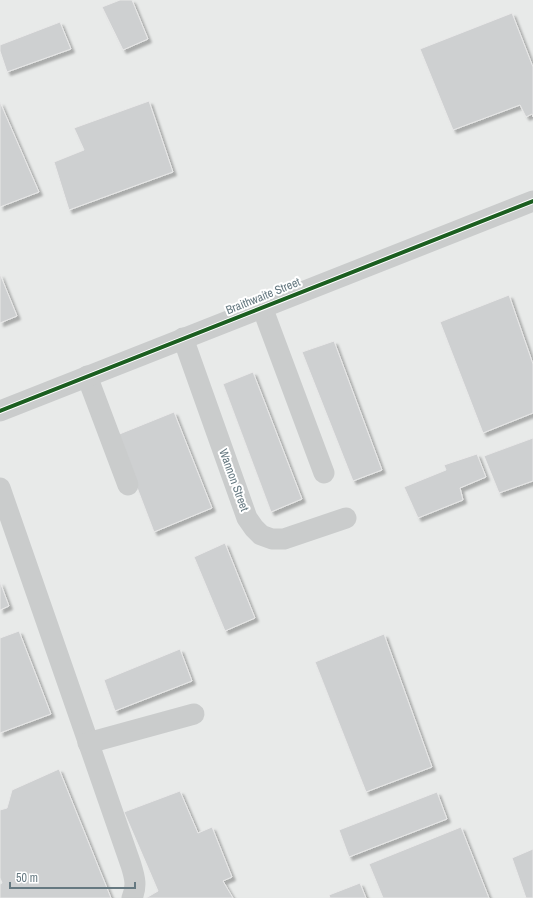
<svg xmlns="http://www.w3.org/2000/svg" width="533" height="898" viewBox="0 0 533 898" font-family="'Archivo Narrow',sans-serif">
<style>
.built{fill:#e8eae9}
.building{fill:#ced0d1;stroke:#e8e8e8;filter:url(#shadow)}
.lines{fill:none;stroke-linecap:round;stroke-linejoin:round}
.minor{stroke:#cacccc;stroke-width:21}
.cycleway-casing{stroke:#fff;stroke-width:6}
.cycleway{stroke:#1b5e20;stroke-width:4}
.labels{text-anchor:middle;stroke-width:4;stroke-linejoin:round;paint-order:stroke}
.street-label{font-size:12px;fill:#667981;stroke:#fff}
</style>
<defs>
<filter id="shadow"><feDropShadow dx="3.5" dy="3.5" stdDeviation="1" flood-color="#0004"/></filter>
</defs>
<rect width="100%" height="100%" fill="#f9f9f9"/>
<rect class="built" x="0" y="0" width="533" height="898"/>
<g class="building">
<polygon points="120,0 132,0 148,39 123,50 102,7"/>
<polygon points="512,13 533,67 533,117 532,114 526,117 520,105 453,130 420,49"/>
<polygon points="60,22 71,49 7,72 0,51 0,45"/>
<polygon points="149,101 173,172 69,210 54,162 84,150 74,128"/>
<polygon points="0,102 39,192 0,207"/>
<polygon points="0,274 17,316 0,323"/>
<polygon points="509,295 533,364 533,413 483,433 440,322"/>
<polygon points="334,341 382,470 353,481 302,352"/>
<polygon points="253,372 302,499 271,512 223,384"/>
<polygon points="174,412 212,508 154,532 117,435"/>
<polygon points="533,438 533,481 499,493 484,456"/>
<polygon points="477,454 486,477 460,488 463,500 418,518 404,487 446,470 444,465"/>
<polygon points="225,543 255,618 225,631 194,557"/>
<polygon points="0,582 9,606 0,610"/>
<polygon points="19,631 51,714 0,733 0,638"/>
<polygon points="384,634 432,767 366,792 315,662"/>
<polygon points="180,649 192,681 115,711 104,680"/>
<polygon points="59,769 111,898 0,898 0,884 2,883 0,878 0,810 7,808 12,790"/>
<polygon points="180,791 198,833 212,827 232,877 223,881 233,898 146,898 158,891 124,812"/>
<polygon points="437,792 447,819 349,857 339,830"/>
<polygon points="461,827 489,898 383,898 369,864"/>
<polygon points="533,849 533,898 526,898 512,858"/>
<polygon points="360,883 366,898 330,898 329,895"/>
</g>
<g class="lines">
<g class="minor">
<polyline points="262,307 324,473"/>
<polyline points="183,338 247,518 254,528 261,535 272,539 284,539 346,518"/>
<polyline points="87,376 128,485"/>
<polyline points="0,411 533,201"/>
<path d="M 0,488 L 131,865 C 135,878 137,886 132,898"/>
<polyline points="88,743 194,714"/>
</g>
<g class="cycleway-casing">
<polyline id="cycleway" points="0,411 533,201"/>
</g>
<use href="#cycleway" class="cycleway"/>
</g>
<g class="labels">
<g class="street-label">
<text transform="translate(263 296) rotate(-22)" y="4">Braithwaite Street</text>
<text transform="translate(234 480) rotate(70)" y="4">Wannon Street</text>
</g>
</g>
<path d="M10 882v6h125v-6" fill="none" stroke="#667981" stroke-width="2"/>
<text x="16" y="882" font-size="12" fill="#667981" stroke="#ffffff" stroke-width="3" paint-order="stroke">50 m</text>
</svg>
